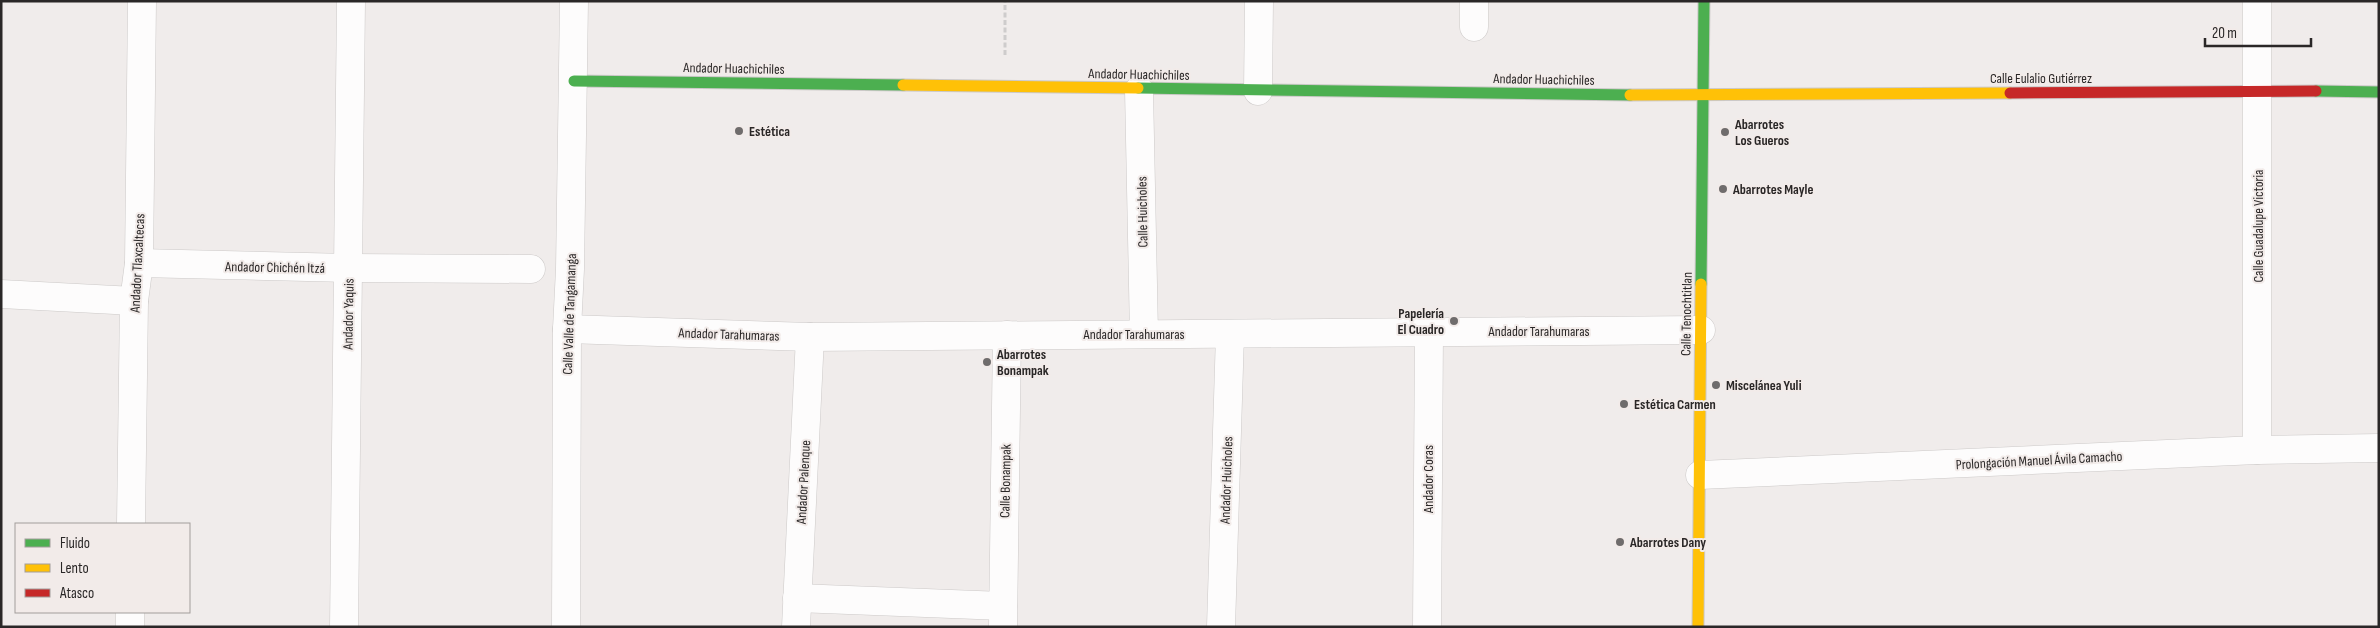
<svg xmlns="http://www.w3.org/2000/svg" width="2380" height="628" viewBox="0 0 2380 628" font-family="'Sofia Sans Condensed',sans-serif">
<style>
.lines{fill:none;stroke-linecap:round;stroke-linejoin:round}
.street-casing{stroke:#ccc9c8;stroke-width:29}
.fast-casing{stroke:#ccc9c8;stroke-width:13}
.slow-casing{stroke:#ccc9c8;stroke-width:13}
.jam-casing{stroke:#ccc9c8;stroke-width:13}
.path{stroke:#cecccc;stroke-width:3;stroke-dasharray:5 2.5;stroke-linecap:butt}
.street{stroke:#fdfcfc;stroke-width:28}
.fast{stroke:#4caf50;stroke-width:11}
.slow{stroke:#ffc107;stroke-width:11}
.jam{stroke:#c62828;stroke-width:11}
.poi-dot{fill:#6f6c6c;stroke:#f2ebe9;stroke-width:2}
.labels{text-anchor:middle;stroke-width:4;stroke-linejoin:round;paint-order:stroke}
.street-label{font-size:14px;fill:#2a2727;stroke:#f2ebe9}
.poi-label{font-size:14px;font-weight:bold;fill:#2a2727;stroke:#f2ebe9;text-anchor:start}
</style>
<rect width="100%" height="100%" fill="#f0eceb"/>
<g class="lines">
<g class="street-casing">
<g id="street">
<polyline points="1474,1 1474,27"/>
<polyline points="1139,90 1144,334"/>
<polyline points="1258,91 1259,1"/>
<polyline points="139,263 349,268 531,269"/>
<polyline points="1,294 134,301"/>
<polyline points="567,329 810,337 1701,330"/>
<polyline points="2257,450 2257,1"/>
<polyline points="1700,475 2257,450 2379,448"/>
<polyline points="131,524 134,301 139,263 142,1"/>
<polyline points="797,598 1003,606"/>
<polyline points="130,627 130,612"/>
<polyline points="344,627 351,1"/>
<polyline points="566,627 567,329 570,269 574,1"/>
<polyline points="796,627 810,337"/>
<polyline points="1003,627 1007,335"/>
<polyline points="1221,627 1230,334"/>
<polyline points="1427,627 1429,332"/>
</g>
</g>
<g class="fast-casing">
<g id="fast">
<polyline points="574,81 903,85"/>
<polyline points="1138,88 1630,95"/>
<polyline points="2316,91 2379,92"/>
<polyline points="1701,284 1704,1"/>
</g>
</g>
<g class="slow-casing">
<g id="slow">
<polyline points="903,85 1138,88"/>
<polyline points="1630,95 2010,93"/>
<polyline points="1698,627 1701,284"/>
</g>
</g>
<g class="jam-casing">
<polyline id="jam" points="2010,93 2316,91"/>
</g>
<polyline class="path" points="1005,55 1005,1"/>
<use href="#street" class="street"/>
<use href="#fast" class="fast"/>
<use href="#slow" class="slow"/>
<use href="#jam" class="jam"/>
</g>
<g class="poi-dot">
<circle cx="739" cy="131" r="5"/>
<circle cx="1725" cy="132" r="5"/>
<circle cx="1723" cy="189" r="5"/>
<circle cx="1454" cy="321" r="5"/>
<circle cx="987" cy="362" r="5"/>
<circle cx="1716" cy="385" r="5"/>
<circle cx="1624" cy="404" r="5"/>
<circle cx="1620" cy="542" r="5"/>
</g>
<g class="labels">
<g class="street-label">
<text transform="translate(734 68) rotate(1)" y="5">Andador Huachichiles</text>
<text transform="translate(1139 74) rotate(1)" y="5">Andador Huachichiles</text>
<text x="2041" y="83">Calle Eulalio Gutiérrez</text>
<text transform="translate(1544 79) rotate(1)" y="5">Andador Huachichiles</text>
<text transform="translate(1142 212) rotate(-91)" y="5">Calle Huicholes</text>
<text transform="translate(2258 226) rotate(-90)" y="5">Calle Guadalupe Victoria</text>
<text transform="translate(137 263) rotate(-87)" y="5">Andador Tlaxcaltecas</text>
<text transform="translate(275 267) rotate(1)" y="5">Andador Chichén Itzá</text>
<text transform="translate(348 314) rotate(-89)" y="5">Andador Yaquis</text>
<text transform="translate(569 314) rotate(-88)" y="5">Calle Valle de Tangamanga</text>
<text transform="translate(1686 314) rotate(-89)" y="5">Calle Tenochtitlan</text>
<text x="1539" y="336">Andador Tarahumaras</text>
<text transform="translate(729 334) rotate(2)" y="5">Andador Tarahumaras</text>
<text x="1134" y="339">Andador Tarahumaras</text>
<text transform="translate(2039 460) rotate(-3)" y="5">Prolongación Manuel Ávila Camacho</text>
<text transform="translate(1428 479) rotate(-90)" y="5">Andador Coras</text>
<text transform="translate(1226 480) rotate(-88)" y="5">Andador Huicholes</text>
<text transform="translate(1005 481) rotate(-89)" y="5">Calle Bonampak</text>
<text transform="translate(803 482) rotate(-87)" y="5">Andador Palenque</text>
</g>
<g class="poi-label">
<text x="1735" y="129">Abarrotes<tspan x="1735" dy="16">Los Gueros</tspan></text>
<text x="749" y="136">Estética</text>
<text x="1733" y="194">Abarrotes Mayle</text>
<text x="1444" y="318" text-anchor="end">Papelería<tspan x="1444" dy="16">El Cuadro</tspan></text>
<text x="997" y="359">Abarrotes<tspan x="997" dy="16">Bonampak</tspan></text>
<text x="1726" y="390">Miscelánea Yuli</text>
<text x="1634" y="409">Estética Carmen</text>
<text x="1630" y="547">Abarrotes Dany</text>
</g>
</g>
<rect width="2380" height="628" fill="none" stroke="#2a2727" stroke-width="5"/>
<rect x="15" y="523" width="175" height="90" fill="#f2ebe9" stroke="#a29d9b"/>
<rect x="25" y="539" width="25" height="8" fill="#4caf50" stroke="#a29d9b"/>
<text x="60" y="548" font-size="15" fill="#2a2727">Fluido</text>
<rect x="25" y="564" width="25" height="8" fill="#ffc107" stroke="#a29d9b"/>
<text x="60" y="573" font-size="15" fill="#2a2727">Lento</text>
<rect x="25" y="589" width="25" height="8" fill="#c62828" stroke="#a29d9b"/>
<text x="60" y="598" font-size="15" fill="#2a2727">Atasco</text>
<path d="M2205 38v8h106v-8" fill="none" stroke="#2a2727" stroke-width="2.5"/>
<text x="2212" y="38" font-size="15" fill="#2a2727" stroke="#f2ebe9" stroke-width="4" paint-order="stroke">20 m</text>
</svg>
